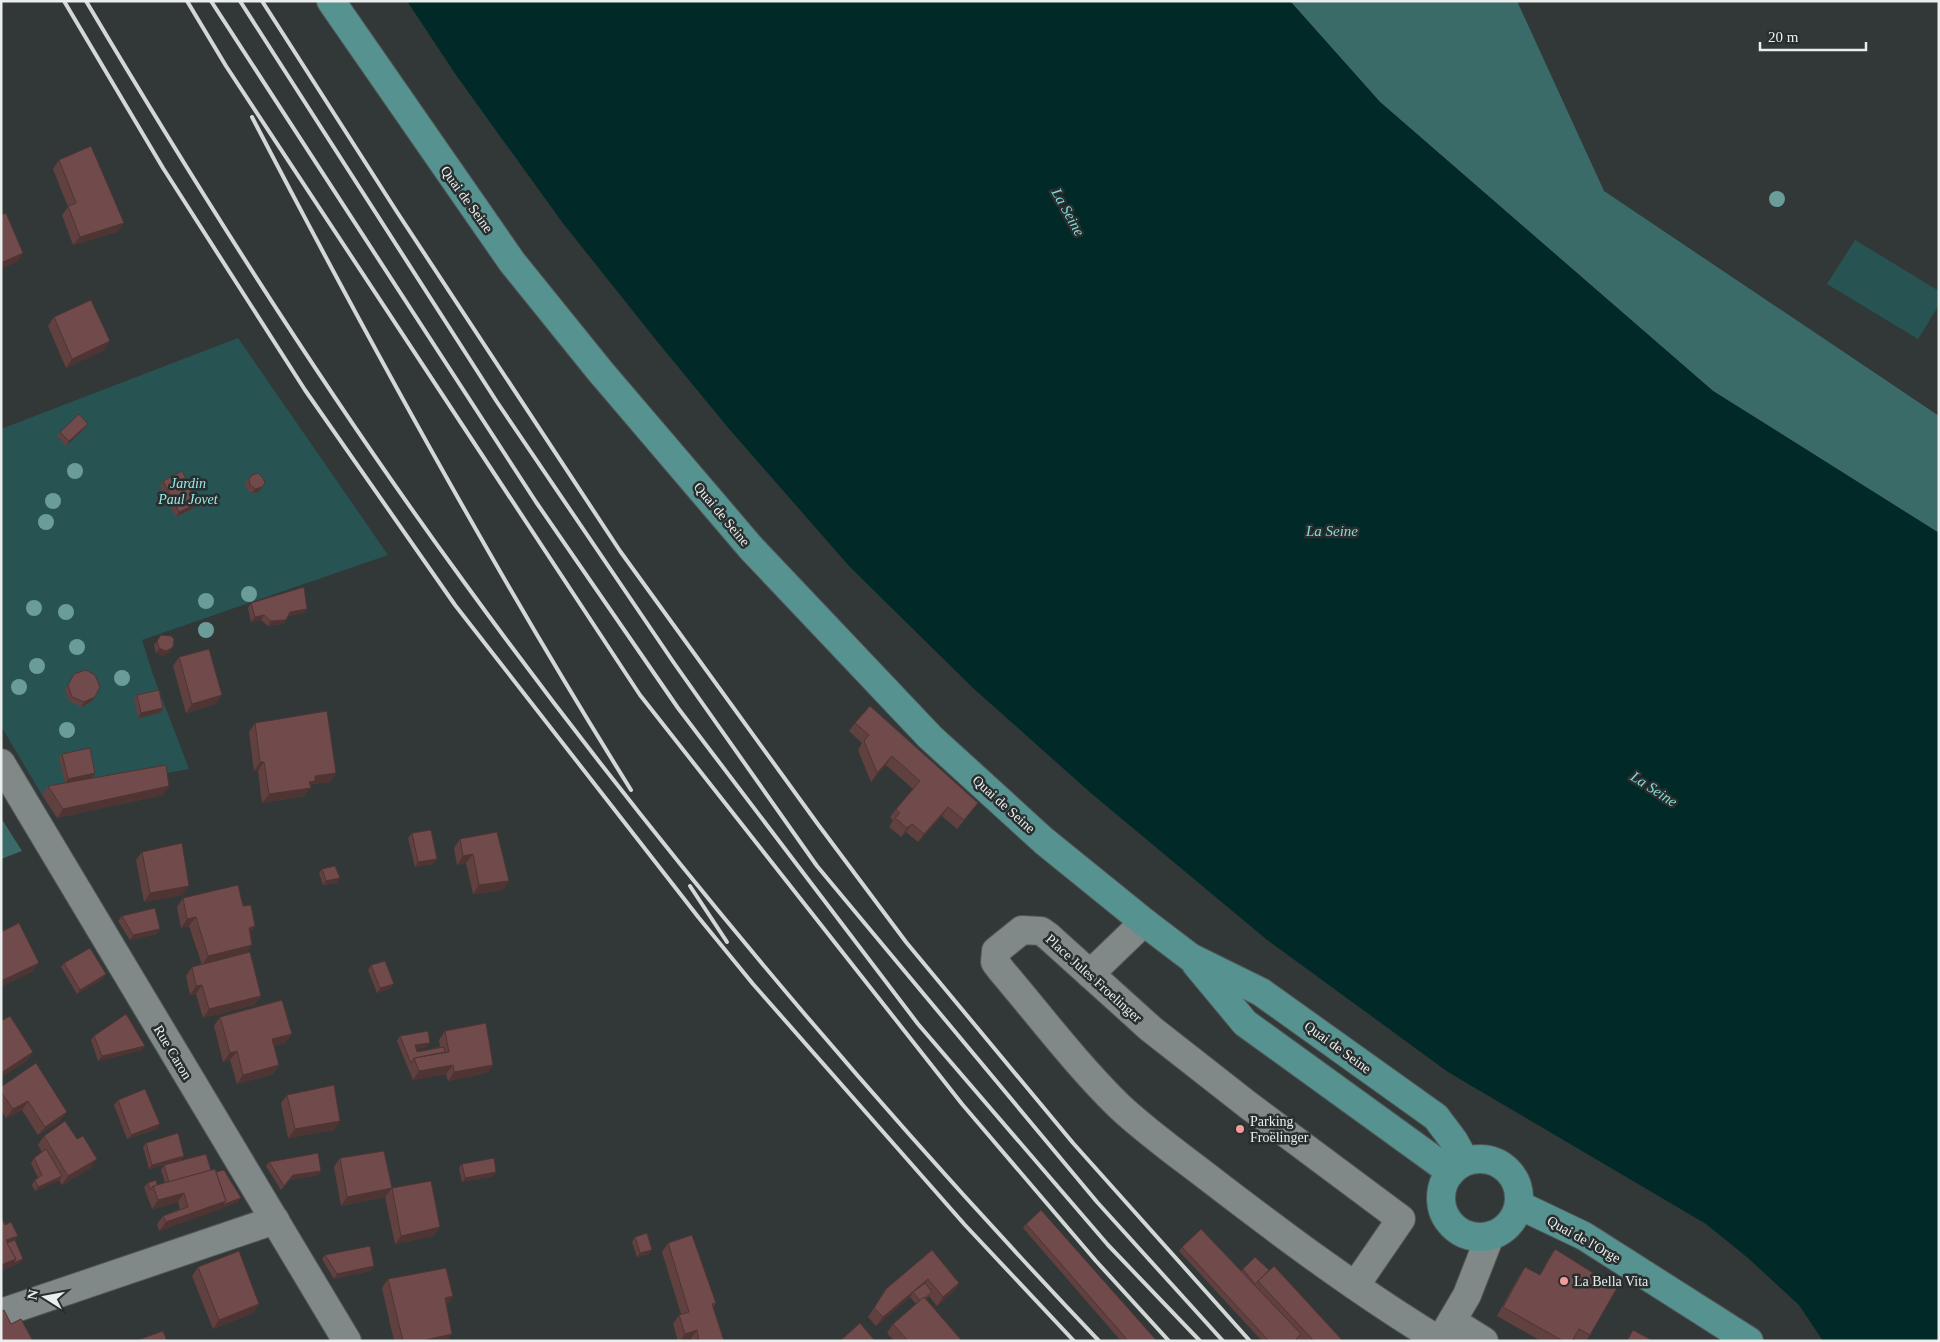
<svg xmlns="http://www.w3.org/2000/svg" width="1940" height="1342" viewBox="0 0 1940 1342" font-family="'Times New Roman',serif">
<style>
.green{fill:#275452}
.forest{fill:#3a6b69}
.water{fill:#012927}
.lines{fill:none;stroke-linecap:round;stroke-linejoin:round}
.minor-casing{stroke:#505655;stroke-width:30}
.major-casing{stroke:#505655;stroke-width:30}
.minor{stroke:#818888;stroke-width:28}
.major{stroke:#559290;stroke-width:28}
.rail{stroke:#d3d8d7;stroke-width:4}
.tree{fill:#6a9c99}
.wall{fill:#614040}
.shaded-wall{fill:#4f3434}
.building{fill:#714a4b;stroke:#4f3434}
.poi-dot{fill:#f59b9d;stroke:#282e2e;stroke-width:2}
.labels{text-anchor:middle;stroke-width:5;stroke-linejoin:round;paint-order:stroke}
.street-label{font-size:14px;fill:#eaeeed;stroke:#282e2e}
.park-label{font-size:14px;font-style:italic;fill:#98ede9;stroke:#282e2e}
.poi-label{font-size:14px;fill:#eaeeed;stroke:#282e2e;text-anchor:start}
.water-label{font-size:15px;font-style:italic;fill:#86dbd6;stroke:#282e2e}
</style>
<rect width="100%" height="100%" fill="#323838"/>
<g class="green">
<polygon points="1855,240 1939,291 1939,305 1918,339 1827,284"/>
<polygon points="238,338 388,555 142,640 153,675 189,769 42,795 1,726 1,429"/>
</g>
<g class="forest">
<polygon points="1290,1 1517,1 1604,191 1939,416 1939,533 1713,391 1380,102"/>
<polygon points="1,818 22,851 1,859"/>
</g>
<polygon class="water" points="407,1 1290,1 1380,102 1713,391 1939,533 1939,1341 1823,1341 1799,1305 1748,1258 1706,1224 1448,1072 1266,939 1092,794 973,688 849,566 730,430 656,340 562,222 456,75"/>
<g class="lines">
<g class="minor-casing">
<g id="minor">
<polyline points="1,763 347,1341"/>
<polyline points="1090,974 1144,922"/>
<path d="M 1355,1286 L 1401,1219 L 1248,1105 L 1151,1029 L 1048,936 L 1041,931 L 1022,930 L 996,951 L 995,962 L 1001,970 C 1040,1016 1077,1065 1120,1107 C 1149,1134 1183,1158 1214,1182 C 1287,1238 1361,1293 1440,1341"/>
<polyline points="1,1313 275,1220"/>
<polyline points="1452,1321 1484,1341"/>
<polyline points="1440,1341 1467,1295 1490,1236"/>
</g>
</g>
<g class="major-casing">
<g id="major">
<polyline points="331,1 512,262 600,371 751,548 930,737 1044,841 1144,922 1190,957 1261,992 1436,1117 1454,1141 1465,1161"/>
<polyline points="1196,964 1245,1023 1451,1172"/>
<circle cx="1480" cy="1198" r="39"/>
<polyline points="1519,1205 1584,1236 1749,1341"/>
</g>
</g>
<use href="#minor" class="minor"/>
<use href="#major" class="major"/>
<g class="rail">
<polyline points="64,1 163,168 305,390 455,605 699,918 753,984 965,1225 1074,1341"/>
<path d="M 86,1 C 204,200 328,396 464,582 C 658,849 872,1102 1099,1341"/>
<polyline points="187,1 226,66 640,695 962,1104 1096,1261 1169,1341"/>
<polyline points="211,1 536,502 678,708 918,1024 1108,1245 1200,1341"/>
<polyline points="240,1 497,402 674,663 817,866 1097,1202 1223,1341"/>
<polyline points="262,1 397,212 620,551 817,823 906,942 1073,1143 1250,1341"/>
<path d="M 252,117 C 371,346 495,572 631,790"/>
<polyline points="690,886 727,942"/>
</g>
</g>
<g class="tree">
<circle cx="1777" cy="199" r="8"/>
<circle cx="75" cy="471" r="8"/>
<circle cx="53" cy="501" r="8"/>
<circle cx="46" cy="522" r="8"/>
<circle cx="249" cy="594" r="8"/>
<circle cx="206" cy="601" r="8"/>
<circle cx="34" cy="608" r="8"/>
<circle cx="66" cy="612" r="8"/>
<circle cx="206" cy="630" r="8"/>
<circle cx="77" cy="647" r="8"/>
<circle cx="37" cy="666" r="8"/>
<circle cx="122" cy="678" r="8"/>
<circle cx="19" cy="687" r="8"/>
<circle cx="67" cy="730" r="8"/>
</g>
<g class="wall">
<polygon points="59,160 124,223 117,232 73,245 62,215 68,207 53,169"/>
<polygon points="54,317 104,350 66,368 48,326"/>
<polygon points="88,424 85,428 66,446 57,436 60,432"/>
<polygon points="252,475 262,487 259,492 252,493 247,490 245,483"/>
<polygon points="163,481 198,503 195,507 176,517 160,486"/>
<polygon points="251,603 304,613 288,616 283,624 268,626 261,620 251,622 248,608"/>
<polygon points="161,635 173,647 170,651 163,656 156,653 154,645"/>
<polygon points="179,657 216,704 186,713 173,666"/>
<polygon points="74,674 95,697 91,702 81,707 69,701 65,690"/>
<polygon points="137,695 163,708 160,713 138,718 134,699"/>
<polygon points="255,723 336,773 330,782 313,784 304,796 262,803 258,771 254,771 249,732"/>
<polygon points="855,723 971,812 957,829 942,816 918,842 906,832 901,837 889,827 893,821 890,817 896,809 913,789 886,765 871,782 858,750 862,743 849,731"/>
<polygon points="62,754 92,778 163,795 57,818 42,795 48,786 65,783 59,758"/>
<polygon points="412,833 433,864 415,867 408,838"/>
<polygon points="460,839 503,890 473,894 466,863 457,865 454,848"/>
<polygon points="142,852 183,895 144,902 136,860"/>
<polygon points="322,869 337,883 323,885 319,873"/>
<polygon points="183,898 243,906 255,926 250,933 252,945 246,953 261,996 254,1005 203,1018 196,994 190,995 186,976 192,967 202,965 189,926 181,928 177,907"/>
<polygon points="122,916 157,934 130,940 118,921"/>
<polygon points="64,963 106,974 102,979 77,994 61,967"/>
<polygon points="371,965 391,988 377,993 368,970"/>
<polygon points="220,1017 285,1043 274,1046 279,1065 273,1074 237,1084 230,1060 223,1062 214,1026"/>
<polygon points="445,1031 493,1065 487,1073 448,1081 446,1074 413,1080 397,1041 400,1036 426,1047 416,1049 417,1052 440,1047 439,1040"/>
<polygon points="94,1036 142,1050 98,1061 91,1040"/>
<polygon points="1,1087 67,1112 60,1121 38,1135 22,1110 6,1118 1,1110"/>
<polygon points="287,1095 334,1130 288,1138 281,1103"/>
<polygon points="118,1100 157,1129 127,1139 114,1105"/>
<polygon points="44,1136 91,1168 62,1185 59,1180 35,1191 32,1185 35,1180 38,1178 31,1163 34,1158 42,1152 38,1145"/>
<polygon points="146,1143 184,1156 181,1160 149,1169 143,1147"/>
<polygon points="340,1158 392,1188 434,1236 395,1244 385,1197 341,1206 334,1167"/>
<polygon points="269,1162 318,1175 290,1180 281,1190 266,1166"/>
<polygon points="462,1164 496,1172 493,1176 462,1182 459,1168"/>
<polygon points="164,1165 211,1170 216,1172 238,1202 159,1231 157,1224 163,1216 180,1209 178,1202 152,1209 147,1195 144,1187 148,1183 157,1185 165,1183 161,1170"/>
<polygon points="1026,1224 1157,1341 1121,1341 1023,1228"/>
<polygon points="635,1237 652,1250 649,1254 637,1257 632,1242"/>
<polygon points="668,1243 716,1303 713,1307 724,1341 691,1341 691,1338 684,1341 678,1341 673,1324 679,1315 681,1314 662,1252"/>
<polygon points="1182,1247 1241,1271 1243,1269 1343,1341 1299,1341 1297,1339 1296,1341 1262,1341 1179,1251"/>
<polygon points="1555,1249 1590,1335 1586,1341 1578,1341 1573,1338 1572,1341 1541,1341 1497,1316 1519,1276 1525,1267 1540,1275 1549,1258"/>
<polygon points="932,1250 959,1283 953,1292 937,1306 929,1296 926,1299 962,1341 894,1341 887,1333 893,1324 916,1304 910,1297 876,1326 868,1317 886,1289"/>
<polygon points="325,1255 374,1266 370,1271 334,1279 322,1259"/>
<polygon points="198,1267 259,1304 253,1313 213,1329 192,1276"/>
<polygon points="388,1279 453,1296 447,1305 446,1305 452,1334 447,1341 394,1341 382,1288"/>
</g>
<g class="shaded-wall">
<polygon points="124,223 117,232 73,245 80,237"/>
<polygon points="23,253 17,262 1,269 1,263"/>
<polygon points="110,341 104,350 66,368 72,359"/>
<polygon points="88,424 85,428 66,446 69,441"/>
<polygon points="262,487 259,492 252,493 255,489"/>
<polygon points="198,503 195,507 176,517 179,512"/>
<polygon points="307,609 304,613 287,616 290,612"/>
<polygon points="264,615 261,620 251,622 255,617"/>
<polygon points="286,620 283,624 268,626 271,621"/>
<polygon points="173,647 170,651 163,656 156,653 159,648"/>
<polygon points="222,695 216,704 186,713 192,704"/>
<polygon points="95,697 91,702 81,707 84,702"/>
<polygon points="163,708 160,713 138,718 141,713"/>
<polygon points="892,756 886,765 871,782 877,773"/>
<polygon points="260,762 264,762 258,771 254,771"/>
<polygon points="95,773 92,778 65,783 68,779"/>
<polygon points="336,773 330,782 313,784 304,796 262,803 269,794 315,776"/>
<polygon points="169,786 163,795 57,818 63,809"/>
<polygon points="948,807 942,816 918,842 924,834"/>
<polygon points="912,824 906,832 901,837 907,828"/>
<polygon points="473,854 466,863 457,865 463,856"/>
<polygon points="437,859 433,864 415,867 418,862"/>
<polygon points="340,878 337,883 323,885 326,881"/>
<polygon points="509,881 503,890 473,894 479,885"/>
<polygon points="189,886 183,895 144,902 150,893"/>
<polygon points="196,917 189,926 181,928 187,919"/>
<polygon points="255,926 249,934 249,928"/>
<polygon points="160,929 157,934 130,940 133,935"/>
<polygon points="252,945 246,954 202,965 208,956"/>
<polygon points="39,963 32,972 1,987 1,981"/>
<polygon points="106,974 102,979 77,994 80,990"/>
<polygon points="394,984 391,988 377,993 380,988"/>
<polygon points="202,985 196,994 190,995 196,986"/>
<polygon points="261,996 254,1005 203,1018 209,1009"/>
<polygon points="292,1034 285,1043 266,1048 272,1039"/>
<polygon points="430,1043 426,1047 412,1050 415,1045"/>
<polygon points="145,1046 142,1050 98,1061 102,1056"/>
<polygon points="237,1051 230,1060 223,1062 230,1053"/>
<polygon points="33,1052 27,1061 1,1078 1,1073"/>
<polygon points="279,1065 273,1074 237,1084 243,1075"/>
<polygon points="453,1065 446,1074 413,1080 419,1071"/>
<polygon points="493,1065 487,1073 448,1081 454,1072"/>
<polygon points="28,1101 22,1110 6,1118 13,1109"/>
<polygon points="67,1112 60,1121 38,1135 45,1127"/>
<polygon points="340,1121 334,1130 288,1138 295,1129"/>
<polygon points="160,1124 157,1129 127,1139 131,1135"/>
<polygon points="184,1156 181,1160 149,1169 152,1165"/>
<polygon points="97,1159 91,1168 62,1185 68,1176"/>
<polygon points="321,1171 318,1175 290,1180 281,1190 293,1175"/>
<polygon points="496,1172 493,1176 462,1182 465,1178"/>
<polygon points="62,1176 59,1181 35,1191 38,1187"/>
<polygon points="392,1188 385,1197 341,1206 347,1197"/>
<polygon points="184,1193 178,1202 152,1209 158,1200"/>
<polygon points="241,1198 238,1202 219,1210 222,1205"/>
<polygon points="226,1201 219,1210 159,1231 166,1222"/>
<polygon points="440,1227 434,1236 395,1244 401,1236"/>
<polygon points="18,1236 12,1245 4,1247 6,1240"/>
<polygon points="652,1250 649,1254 637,1257 640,1253"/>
<polygon points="16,1259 23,1259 20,1263 1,1271 1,1265"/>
<polygon points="374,1266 370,1271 334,1279 337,1274"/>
<polygon points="928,1279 922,1288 913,1292 910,1297 876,1326 883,1317"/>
<polygon points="959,1283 953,1292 937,1306 943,1297"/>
<polygon points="453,1296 447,1305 438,1307 445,1298"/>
<polygon points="259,1304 253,1313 213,1329 219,1320"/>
<polygon points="697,1330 691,1338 684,1341 680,1341 685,1334"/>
<polygon points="452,1334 447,1341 421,1341"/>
</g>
<g class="building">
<polygon points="91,146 124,223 80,237 68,206 76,203 59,160"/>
<polygon points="6,213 23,253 1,263 1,215"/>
<polygon points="91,300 110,341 72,359 54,317"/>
<polygon points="79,414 88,424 69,441 60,432"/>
<polygon points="182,471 198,503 179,512 163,481"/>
<polygon points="258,473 263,478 265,483 262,487 255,489 250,485 249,479 252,475"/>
<polygon points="304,587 307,609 290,612 286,620 271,621 264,615 255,617 251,603"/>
<polygon points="161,635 171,636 174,639 173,647 166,651 159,648 157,641"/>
<polygon points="209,649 222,695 192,704 179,657"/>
<polygon points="86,670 95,675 100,687 95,697 84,702 72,697 68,685 74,674"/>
<polygon points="159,690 163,708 141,713 137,695"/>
<polygon points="870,706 978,803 964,820 948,807 924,834 912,824 907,828 895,818 900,813 896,809 920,781 892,756 877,773 864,741 869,735 855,723"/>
<polygon points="327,711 336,773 315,776 315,781 309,782 311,788 269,794 264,762 260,762 255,723"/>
<polygon points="90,748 95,773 68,779 62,754"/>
<polygon points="166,765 169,786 63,809 48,786"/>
<polygon points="431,830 437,859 418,862 412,833"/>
<polygon points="497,832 509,881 479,885 473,854 463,856 460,839"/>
<polygon points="182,843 189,886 150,893 142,852"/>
<polygon points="335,866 340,878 326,881 322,869"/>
<polygon points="238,885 243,906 251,905 255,926 249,928 252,945 208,956 196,917 187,919 183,898"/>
<polygon points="155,908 160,929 133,935 122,916"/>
<polygon points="19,923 39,963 1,981 1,932"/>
<polygon points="90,948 106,974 80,990 64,963"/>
<polygon points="250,952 261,996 209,1009 202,985 196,986 192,967"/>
<polygon points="385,961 394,984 380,988 371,965"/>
<polygon points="282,1000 292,1034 272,1039 279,1065 243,1075 237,1051 230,1053 220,1017"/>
<polygon points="126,1014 145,1046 102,1056 94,1036"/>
<polygon points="10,1016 33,1052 1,1073 1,1021"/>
<polygon points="486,1023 493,1065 454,1072 453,1065 419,1071 414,1058 449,1052 445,1031"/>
<polygon points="428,1031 430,1043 415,1045 417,1052 444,1047 445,1052 414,1058 411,1063 400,1036"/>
<polygon points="36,1063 67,1112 45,1127 28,1101 13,1109 1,1092 1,1087"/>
<polygon points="334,1085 340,1121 295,1129 287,1095"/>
<polygon points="145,1089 160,1124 131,1135 118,1100"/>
<polygon points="65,1121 77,1139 83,1136 97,1159 68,1176 44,1136"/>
<polygon points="178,1133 184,1156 152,1165 146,1143"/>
<polygon points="46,1149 62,1176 38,1187 35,1180 42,1175 34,1158"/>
<polygon points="384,1151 392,1188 347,1197 340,1158"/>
<polygon points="318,1153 321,1171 293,1175 284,1186 269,1162"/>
<polygon points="206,1154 211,1170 169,1182 164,1165"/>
<polygon points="494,1158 496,1172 465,1178 462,1164"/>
<polygon points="215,1169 226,1201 166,1222 163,1216 188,1207 184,1193 158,1200 153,1186"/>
<polygon points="224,1170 241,1198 222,1205 226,1201 216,1172"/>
<polygon points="156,1180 157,1185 153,1186 150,1190 148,1183"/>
<polygon points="431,1181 440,1227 401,1236 392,1188"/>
<polygon points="1041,1210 1157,1341 1128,1341 1118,1329 1026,1224"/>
<polygon points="1,1217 5,1225 11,1222 18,1236 6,1240 16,1259 1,1265"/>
<polygon points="1201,1229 1301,1334 1294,1341 1269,1341 1182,1247"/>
<polygon points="647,1233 652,1250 640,1253 635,1237"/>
<polygon points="692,1235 716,1303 712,1304 724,1341 699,1341 697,1330 685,1334 679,1315 689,1312 668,1243"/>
<polygon points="15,1240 23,1259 13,1263 16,1259 7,1243"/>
<polygon points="370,1246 374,1266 337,1274 325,1255"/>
<polygon points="1555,1249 1617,1288 1590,1335 1579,1329 1572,1341 1563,1341 1503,1307 1525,1267 1540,1275"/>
<polygon points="932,1250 959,1283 943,1297 928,1279 883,1317 874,1308 886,1289"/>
<polygon points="239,1251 259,1304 219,1320 198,1267"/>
<polygon points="1255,1257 1269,1270 1255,1284 1243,1269"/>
<polygon points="1274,1266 1343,1341 1314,1341 1258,1281"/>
<polygon points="446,1268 453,1296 445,1298 452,1334 421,1341 403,1341 388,1279"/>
<polygon points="925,1283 932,1292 925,1298 924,1297 920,1301 913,1292"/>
<polygon points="924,1297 962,1341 908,1341 893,1324"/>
<polygon points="4,1310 11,1324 21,1319 33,1341 1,1341 1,1312"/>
<polygon points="860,1323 875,1341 840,1341"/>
<polygon points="1633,1330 1653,1341 1627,1341"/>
<polygon points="163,1331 167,1341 135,1341"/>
</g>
<g class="poi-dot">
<circle cx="1240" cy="1129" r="5"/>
<circle cx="1564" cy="1281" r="5"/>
</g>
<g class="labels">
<g class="street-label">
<text transform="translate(467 199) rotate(54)" y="5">Quai de Seine</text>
<text transform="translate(722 514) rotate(50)" y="5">Quai de Seine</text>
<text transform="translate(1004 804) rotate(42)" y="5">Quai de Seine</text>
<text transform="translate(1094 978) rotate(42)" y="5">Place Jules Froelinger</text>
<text transform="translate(1338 1047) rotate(36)" y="5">Quai de Seine</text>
<text transform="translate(173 1052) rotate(59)" y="5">Rue Caron</text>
<text transform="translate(1584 1239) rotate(29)" y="5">Quai de l'Orge</text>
</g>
<g class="park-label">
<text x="188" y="488">Jardin<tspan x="188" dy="16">Paul Jovet</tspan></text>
</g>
<g class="poi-label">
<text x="1250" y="1126">Parking<tspan x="1250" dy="16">Froëlinger</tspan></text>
<text x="1574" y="1286">La Bella Vita</text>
</g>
<g class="water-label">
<text transform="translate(1068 212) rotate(61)" y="5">La Seine</text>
<text x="1332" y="536">La Seine</text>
<text transform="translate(1654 789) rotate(33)" y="5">La Seine</text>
</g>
</g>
<rect width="1940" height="1342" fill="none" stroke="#eaeeed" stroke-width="5"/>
<g transform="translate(45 1297) rotate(281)" stroke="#282e2e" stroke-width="4" paint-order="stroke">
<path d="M0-4L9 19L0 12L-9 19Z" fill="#eaeeed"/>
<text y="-8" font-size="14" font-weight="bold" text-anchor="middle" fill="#eaeeed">N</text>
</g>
<path d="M1760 42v8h106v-8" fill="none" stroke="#eaeeed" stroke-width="2.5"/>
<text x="1768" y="42" font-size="15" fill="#eaeeed" stroke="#282e2e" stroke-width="4" paint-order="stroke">20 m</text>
</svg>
